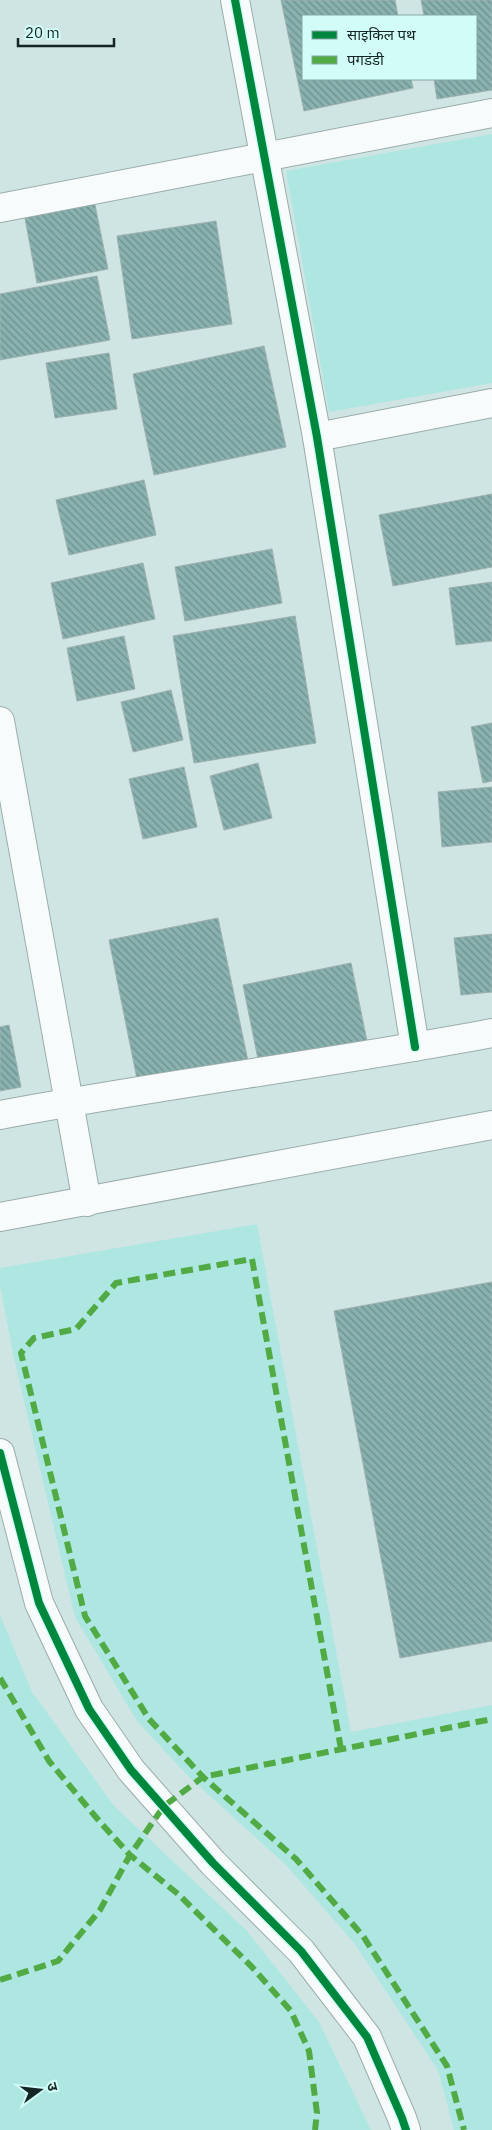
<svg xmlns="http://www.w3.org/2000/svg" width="492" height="2130" viewBox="0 0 492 2130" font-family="'IBM Plex Sans','Noto Sans Devanagari',sans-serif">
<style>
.green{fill:#aee6e2}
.building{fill:url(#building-back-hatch);stroke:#9fb0af}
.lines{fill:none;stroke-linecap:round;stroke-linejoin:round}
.minor-casing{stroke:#9badab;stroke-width:30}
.minor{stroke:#f8fbfb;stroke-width:28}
.quiet{stroke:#51aa44;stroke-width:6;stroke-dasharray:12 6;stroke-linecap:butt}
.cycleway-casing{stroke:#d2fcf8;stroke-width:11}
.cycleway{stroke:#00873e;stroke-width:8}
</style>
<defs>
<pattern id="building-back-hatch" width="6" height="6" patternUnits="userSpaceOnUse" patternTransform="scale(1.25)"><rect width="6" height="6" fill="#88b1af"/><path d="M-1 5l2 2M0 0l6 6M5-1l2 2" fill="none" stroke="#6e908e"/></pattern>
</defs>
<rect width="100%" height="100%" fill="#cee5e3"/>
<g class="green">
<polygon points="492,134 492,383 329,412 286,171"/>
<polygon points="257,1224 351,1732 492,1705 492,2130 454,2130 438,2070 354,1943 286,1865 188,1776 137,1721 75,1617 13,1354 0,1285 0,1268"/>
<polygon points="0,1615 32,1692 114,1806 247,1931 319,2022 371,2130 0,2130"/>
</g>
<g class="building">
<polygon points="281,0 395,0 398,16 303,16 303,79 411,79 413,88 304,111"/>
<polygon points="421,0 492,0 492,90 437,99 434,79 476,79 476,16 424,16"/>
<polygon points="94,200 108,269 37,283 24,213"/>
<polygon points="216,221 232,324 132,339 117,236"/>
<polygon points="97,276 110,340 0,360 0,294"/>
<polygon points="264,346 286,447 154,475 133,374"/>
<polygon points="109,353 117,409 55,418 46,363"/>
<polygon points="144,480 156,535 69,555 56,500"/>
<polygon points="492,494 492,567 393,586 379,515"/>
<polygon points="272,549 282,603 185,621 175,567"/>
<polygon points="143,563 155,619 63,639 51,583"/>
<polygon points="492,582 492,641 456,645 449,588"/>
<polygon points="295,616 316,743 194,763 173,636"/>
<polygon points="124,636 135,689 77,701 67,648"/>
<polygon points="171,690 183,740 133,752 121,702"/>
<polygon points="492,723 492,781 483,783 471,727"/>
<polygon points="258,763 272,818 224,830 210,776"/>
<polygon points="184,767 197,827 143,839 129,779"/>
<polygon points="492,787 492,842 442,847 438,792"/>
<polygon points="218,918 248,1061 138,1084 109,940"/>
<polygon points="492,934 492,992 461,995 454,938"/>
<polygon points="351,963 367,1041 259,1064 243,985"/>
<polygon points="9,1025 21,1087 0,1091 0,1027"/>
<polygon points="492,1282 492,1641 400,1658 334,1311"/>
</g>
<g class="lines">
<g class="minor-casing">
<g id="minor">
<polyline points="235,0 317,437 415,1047"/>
<polyline points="0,208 492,113"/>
<polyline points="317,437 492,403"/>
<polyline points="0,721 87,1202"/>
<path d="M 0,1115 C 163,1084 329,1064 492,1033"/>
<polyline points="0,1217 492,1125"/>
<polyline points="0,1453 39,1603 89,1709 131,1770 213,1863 301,1951 367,2037 402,2118 406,2130"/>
</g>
</g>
<use href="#minor" class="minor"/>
<g class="quiet">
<polyline points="0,1678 49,1761 100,1822 130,1855 178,1894 251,1966 291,2011 309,2051 317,2113 315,2130"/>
<polyline points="341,1749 252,1259 116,1283 76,1329 34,1338 21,1353 85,1616 149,1719 203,1777 296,1859 363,1936 447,2066 464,2130"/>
<polyline points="0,1980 58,1961 100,1910 130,1855 164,1806 203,1777 492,1719"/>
</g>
<g class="cycleway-casing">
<g id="cycleway">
<polyline points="235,0 317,437 415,1047"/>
<polyline points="0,1453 39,1603 89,1709 131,1770 213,1863 301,1951 367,2037 402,2118 406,2130"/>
</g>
</g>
<use href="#cycleway" class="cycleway"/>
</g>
<rect x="302" y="15" width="175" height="65" fill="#d2fcf8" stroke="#86a6a3"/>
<rect x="312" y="31" width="25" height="8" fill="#00873e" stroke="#86a6a3"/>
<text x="347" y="40" font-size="15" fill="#152524">साइकिल पथ</text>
<rect x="312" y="56" width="25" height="8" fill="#51aa44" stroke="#86a6a3"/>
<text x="347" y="65" font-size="15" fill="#152524">पगडंडी</text>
<g transform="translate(40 2090) rotate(75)" stroke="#d2fcf8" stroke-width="4" paint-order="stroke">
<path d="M0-4L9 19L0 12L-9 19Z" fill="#152524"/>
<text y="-8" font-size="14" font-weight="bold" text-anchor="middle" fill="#152524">उ</text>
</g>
<path d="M18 38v8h96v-8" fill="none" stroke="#152524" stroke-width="2.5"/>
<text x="25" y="38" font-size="15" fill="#152524" stroke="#d2fcf8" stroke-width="4" paint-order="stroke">20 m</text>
</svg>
